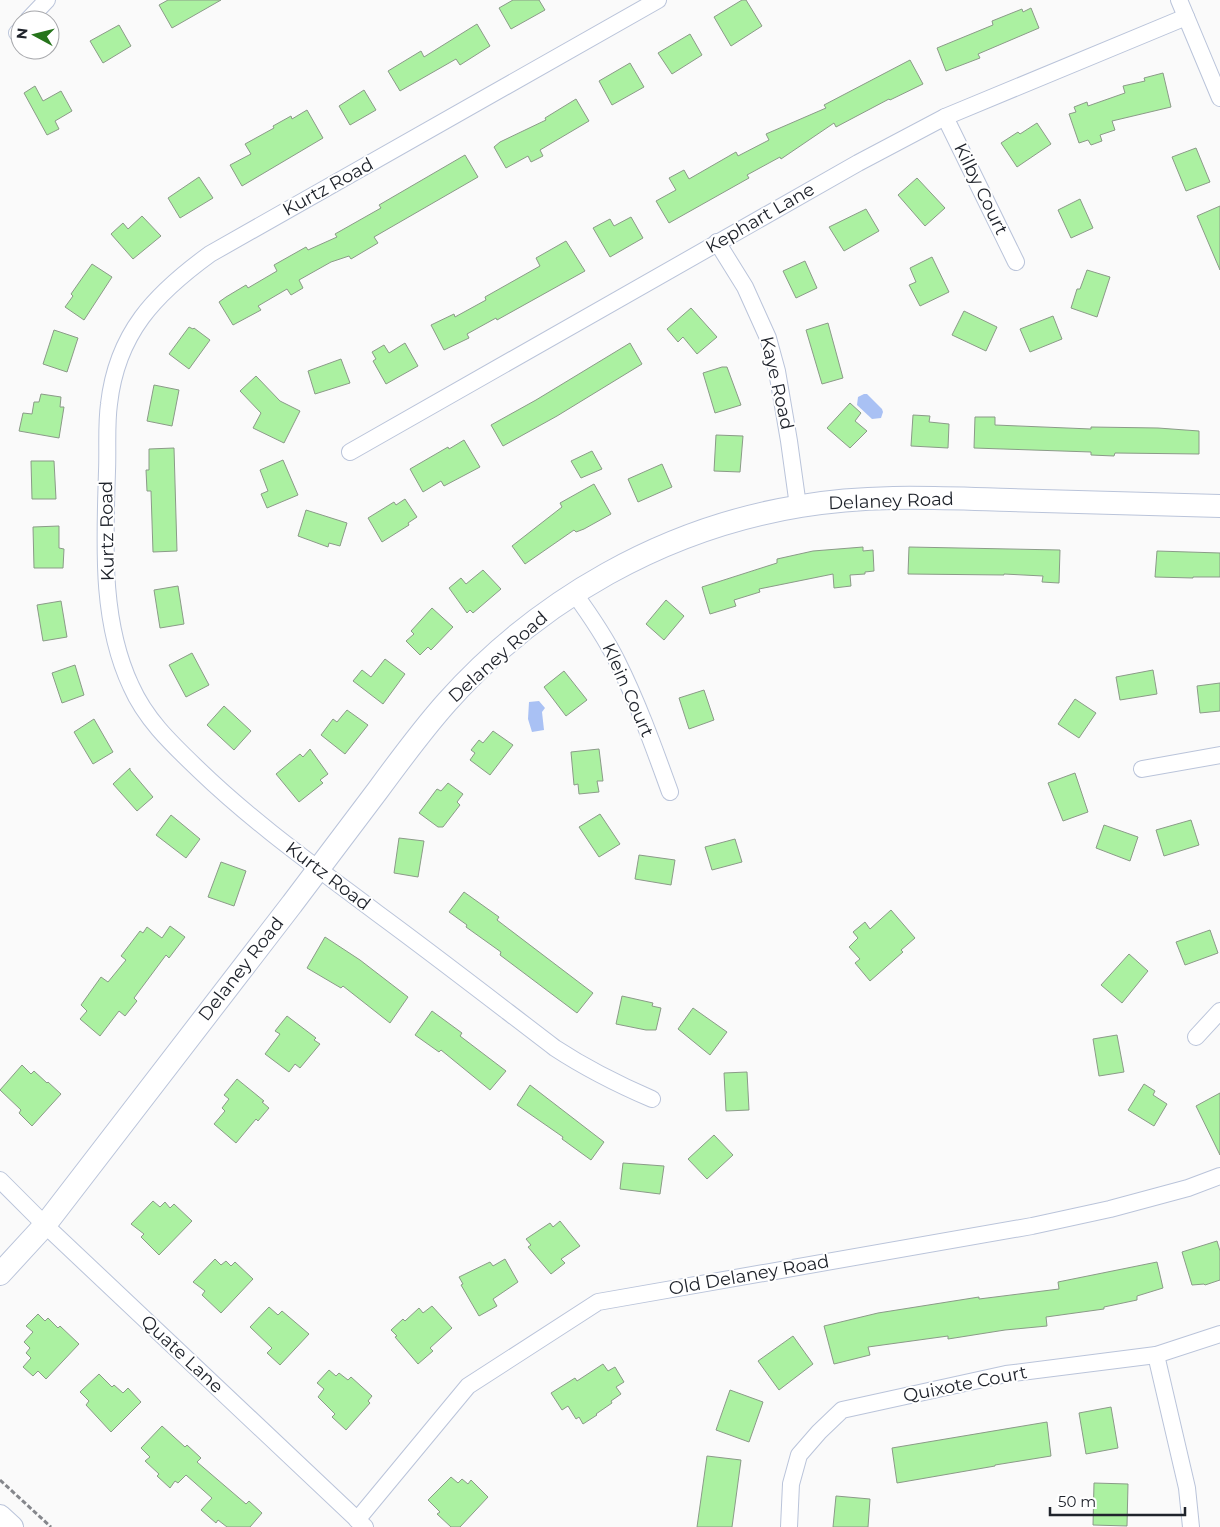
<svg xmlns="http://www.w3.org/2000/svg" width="1220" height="1527" viewBox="0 0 1220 1527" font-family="Montserrat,sans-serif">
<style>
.water{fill:#a9c1f4}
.building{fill:#abf1a1;stroke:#8b9b88}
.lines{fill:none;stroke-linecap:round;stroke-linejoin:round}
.street-casing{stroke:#bac4da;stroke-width:18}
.secondary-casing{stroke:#bac4da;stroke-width:24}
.path{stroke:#85878c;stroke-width:3;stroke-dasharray:5 2.5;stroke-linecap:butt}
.street{stroke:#fff;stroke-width:16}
.secondary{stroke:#fff;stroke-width:22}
.labels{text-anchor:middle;stroke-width:4;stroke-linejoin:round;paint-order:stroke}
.street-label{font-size:18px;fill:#20242c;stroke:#fff}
</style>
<rect width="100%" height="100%" fill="#fafafa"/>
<g class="water">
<polygon points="864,394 867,394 882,409 883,412 881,418 872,419 857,405 858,397"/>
<polygon points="539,701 545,708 542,712 544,730 532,732 528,719 529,702"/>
</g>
<g class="building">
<polygon points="168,0 221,0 172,28 159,5"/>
<polygon points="513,0 539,0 545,10 511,29 499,8"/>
<polygon points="742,0 746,0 762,26 731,46 714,17"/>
<polygon points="1031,8 1039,28 978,54 980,58 946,71 937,48 993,25 992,21 1022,9 1023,12"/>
<polygon points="477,24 490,46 460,65 456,59 400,91 388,71 421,51 424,57"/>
<polygon points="119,25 131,46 103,63 90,41"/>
<polygon points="690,34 702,55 672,74 658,53"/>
<polygon points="910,60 923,84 890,100 889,99 836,127 834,123 781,159 780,157 747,175 749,178 669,223 656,201 676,190 669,178 684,170 689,179 736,152 738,156 769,140 766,134 826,108 824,105"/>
<polygon points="630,63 644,87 612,105 599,81"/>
<polygon points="1163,73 1171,107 1112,121 1115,130 1100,135 1102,141 1091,145 1088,140 1079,143 1069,114 1076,112 1074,107 1087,102 1088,106 1125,93 1123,86 1145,81 1144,78"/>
<polygon points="35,86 43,101 61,91 72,111 55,121 59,129 47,135 24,93"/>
<polygon points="364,90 376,110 350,125 339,106"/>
<polygon points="576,99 589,121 540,150 543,156 531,162 528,156 506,168 494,147 500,142 546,120 545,118"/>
<polygon points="307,110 323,138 242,186 230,165 251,154 245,144 274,128 273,126 291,116 292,119"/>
<polygon points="1037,123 1051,144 1017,167 1001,143 1018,132 1020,134"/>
<polygon points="1196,148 1210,182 1186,191 1172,157"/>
<polygon points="465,155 478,177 374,237 378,243 351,259 349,256 331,262 299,280 303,288 291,295 287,289 258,306 261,310 233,325 219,302 226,297 246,285 248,288 277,271 274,265 306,247 308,250 337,237 335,234 381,208 379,205"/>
<polygon points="199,177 213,198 180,218 168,198"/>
<polygon points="917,178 945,208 925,226 898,195"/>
<polygon points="1080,199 1093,228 1071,238 1058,210"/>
<polygon points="1220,206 1220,270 1197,216"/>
<polygon points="866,209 879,231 844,251 829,227"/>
<polygon points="142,216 161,236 133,259 111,234 123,223 128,229"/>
<polygon points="631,217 643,238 610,257 593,228 610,219 614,226"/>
<polygon points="566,241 585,271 497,320 496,318 467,334 469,338 444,350 431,325 454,314 455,317 486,300 485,297 540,266 536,258"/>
<polygon points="932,257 949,292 920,306 909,285 916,282 910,268"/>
<polygon points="805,261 817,288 796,298 783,271"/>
<polygon points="92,264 112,277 84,320 65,307 73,296 71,294"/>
<polygon points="1087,270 1110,277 1097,317 1071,308 1077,289 1080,289"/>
<polygon points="691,308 717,337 697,354 683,337 678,342 667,329"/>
<polygon points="964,311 997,327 986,351 952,335"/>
<polygon points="1053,316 1062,339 1030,352 1020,329"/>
<polygon points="828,323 843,378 822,384 806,330"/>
<polygon points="189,327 193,329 194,328 210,340 189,369 169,354"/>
<polygon points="54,330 78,338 67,372 43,364"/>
<polygon points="405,343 418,366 386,384 373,361 376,359 372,352 384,345 389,353"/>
<polygon points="630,343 642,364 557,416 503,446 491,425 536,400"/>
<polygon points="341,359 350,383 315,394 308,371"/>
<polygon points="722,367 727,367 741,405 715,413 703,373"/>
<polygon points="256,376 280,401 300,411 284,443 253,428 261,413 240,391"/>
<polygon points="154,385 179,390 172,426 147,421"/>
<polygon points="41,394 61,397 60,407 64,407 59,438 19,431 23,413 32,414 34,402 39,402"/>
<polygon points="850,403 861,413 855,421 867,431 850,448 827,428"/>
<polygon points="913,415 930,416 929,422 949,424 948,448 911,446"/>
<polygon points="975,417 995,417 995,425 1091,429 1091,427 1158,428 1199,431 1199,454 1115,453 1114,456 1091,455 1091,452 974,448"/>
<polygon points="716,435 743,436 740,472 714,471"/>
<polygon points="464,440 480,467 444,486 441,481 423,492 410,469 448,447 449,449"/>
<polygon points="174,448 177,551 153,552 151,491 147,491 146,470 149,470 149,449"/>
<polygon points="592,451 602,469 581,478 571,461"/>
<polygon points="283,460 298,495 267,508 261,494 268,491 260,470"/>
<polygon points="31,461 54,461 56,499 32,499"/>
<polygon points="662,464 672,487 638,502 628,479"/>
<polygon points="594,484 611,514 584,529 576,532 574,530 525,564 512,546 562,507 560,503"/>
<polygon points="405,499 417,517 408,523 409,525 382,542 368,518 394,502 396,505"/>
<polygon points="306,510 347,523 340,546 329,543 328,547 298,536"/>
<polygon points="59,526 59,548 64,549 63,568 34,568 33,527"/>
<polygon points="863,547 863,551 873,550 874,571 865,572 865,574 850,575 851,586 834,588 833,574 759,589 760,592 734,600 736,606 710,614 702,587 777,563 777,559 813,551"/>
<polygon points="909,547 1060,550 1059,583 1042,582 1043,576 1004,574 1004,575 908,574"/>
<polygon points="1157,551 1220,553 1220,577 1193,577 1193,578 1155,577"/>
<polygon points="483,570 501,589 473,613 470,610 467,613 449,588 461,578 466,584"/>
<polygon points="178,586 184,624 160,628 154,590"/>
<polygon points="666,600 684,616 664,640 646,624"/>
<polygon points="61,601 67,637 43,641 37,605"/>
<polygon points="432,608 453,627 431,650 428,647 420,655 406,641 414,634 411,631"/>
<polygon points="192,653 209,685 186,697 169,665"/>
<polygon points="385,659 405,674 383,704 353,681 362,670 371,677"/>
<polygon points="75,665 84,695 62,703 52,673"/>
<polygon points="1153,670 1157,694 1120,700 1116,677"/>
<polygon points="564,671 587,700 566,716 544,687"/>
<polygon points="1220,683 1220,711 1200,713 1197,686"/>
<polygon points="704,690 714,720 689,729 679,698"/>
<polygon points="1075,699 1096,713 1079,738 1058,724"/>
<polygon points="224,706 251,731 234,750 207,725"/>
<polygon points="347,710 368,725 345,754 321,735 333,719 337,722"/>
<polygon points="94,719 113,752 93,764 74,732"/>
<polygon points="493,731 513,745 490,775 470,760 475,753 471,750 479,740 483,743"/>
<polygon points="310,749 328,774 320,780 323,783 299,802 276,774 300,754 303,757"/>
<polygon points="599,749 603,781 597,781 599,792 579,794 578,784 574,785 571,752"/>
<polygon points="130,768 130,770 153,797 137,811 113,784"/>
<polygon points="1075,773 1088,812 1063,821 1048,783"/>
<polygon points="448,783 463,794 457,802 460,805 443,827 438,827 419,813 437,789 441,791"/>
<polygon points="600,814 620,844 599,857 579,827"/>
<polygon points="171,815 200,839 186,858 156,835"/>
<polygon points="1191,820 1199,845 1164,856 1156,830"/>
<polygon points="1104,825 1138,837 1130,861 1096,848"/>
<polygon points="399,838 424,841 418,877 394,873"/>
<polygon points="735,839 742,862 712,870 705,847"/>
<polygon points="639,855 675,860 671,885 635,879"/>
<polygon points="221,862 246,871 234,906 208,897"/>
<polygon points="464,892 499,917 497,920 593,993 577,1013 500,955 501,952 466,927 467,925 449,912"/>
<polygon points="891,910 915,938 901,950 903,952 870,981 855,963 860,959 849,947 858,938 853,932 865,922 870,929"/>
<polygon points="170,926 185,937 169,958 166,955 134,998 137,1001 125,1016 119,1011 100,1036 80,1019 87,1011 81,1005 101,977 108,982 126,960 121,956 140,931 143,933 147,927 162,938"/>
<polygon points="1210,930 1218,953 1185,965 1176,942"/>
<polygon points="325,937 360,960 408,997 390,1023 343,986 341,988 307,968"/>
<polygon points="1129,954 1148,971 1122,1003 1101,985"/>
<polygon points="622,996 653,1003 652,1006 661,1008 656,1030 646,1030 616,1024"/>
<polygon points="693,1008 727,1032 710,1055 678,1029"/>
<polygon points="432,1011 462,1033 460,1036 506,1071 490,1090 441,1050 439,1052 415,1035"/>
<polygon points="287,1016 316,1038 314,1040 320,1044 300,1068 295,1064 289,1072 265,1054 280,1034 275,1031"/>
<polygon points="1117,1035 1124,1072 1099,1076 1093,1039"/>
<polygon points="22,1065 31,1074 34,1071 47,1083 48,1082 61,1094 32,1126 19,1113 21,1110 0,1090"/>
<polygon points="747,1072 749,1110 726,1111 724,1073"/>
<polygon points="237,1079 264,1101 262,1102 269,1108 258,1121 256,1119 236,1143 214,1124 225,1111 222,1108 229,1099 224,1095"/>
<polygon points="1144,1084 1155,1091 1153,1095 1167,1104 1154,1126 1128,1110"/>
<polygon points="530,1085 604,1142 591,1160 562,1139 563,1137 517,1105"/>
<polygon points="1220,1093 1220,1155 1196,1106"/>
<polygon points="714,1135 733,1155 707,1179 688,1159"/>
<polygon points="623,1163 664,1166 660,1194 620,1189"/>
<polygon points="153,1201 160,1207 165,1202 170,1208 174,1204 192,1221 159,1255 141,1237 144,1234 131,1224"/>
<polygon points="560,1221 580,1246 561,1259 565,1263 551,1274 528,1247 531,1245 526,1239 550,1223 553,1227"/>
<polygon points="1217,1241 1220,1251 1220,1280 1205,1285 1204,1284 1192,1285 1182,1252"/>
<polygon points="215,1259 221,1265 226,1261 231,1266 235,1262 253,1279 221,1313 202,1295 205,1291 193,1282"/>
<polygon points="505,1259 518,1282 493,1299 497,1306 479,1316 461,1285 463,1284 459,1277 490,1262 493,1266"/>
<polygon points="1157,1262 1163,1288 1137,1296 1137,1300 1104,1307 1104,1309 1046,1317 1047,1326 1005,1330 948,1339 948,1336 868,1347 870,1355 834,1364 824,1326 878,1313 979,1297 979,1299 1059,1289 1058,1282"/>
<polygon points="432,1306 452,1328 430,1348 433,1351 418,1364 395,1337 397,1336 391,1330 403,1319 405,1321 419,1308 423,1313"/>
<polygon points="269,1307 278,1315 282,1311 309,1334 280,1365 267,1353 272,1348 250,1327"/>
<polygon points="38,1314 45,1321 48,1318 58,1328 60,1326 79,1344 46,1379 38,1371 33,1376 23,1367 31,1358 26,1353 30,1348 24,1342 33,1332 26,1326"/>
<polygon points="793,1336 813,1364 779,1390 758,1361"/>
<polygon points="603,1364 608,1371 615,1367 624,1382 616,1387 621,1394 611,1401 612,1403 596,1414 597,1415 583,1424 579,1417 576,1419 568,1406 562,1410 551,1393 575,1378 577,1381"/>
<polygon points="329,1370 336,1376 339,1373 348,1380 351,1377 372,1396 368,1401 370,1403 346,1430 332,1417 335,1414 318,1397 324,1389 317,1383"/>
<polygon points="99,1374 112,1387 114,1385 123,1393 128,1388 141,1402 111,1432 86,1405 89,1401 80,1392"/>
<polygon points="730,1390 763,1402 749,1442 716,1430"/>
<polygon points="1111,1407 1118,1448 1086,1454 1079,1413"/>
<polygon points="1047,1422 1051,1456 995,1465 995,1466 897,1483 892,1448"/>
<polygon points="162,1426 185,1447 187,1445 201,1458 197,1462 246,1504 249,1501 262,1513 250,1527 227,1527 218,1520 216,1523 201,1510 212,1498 186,1475 178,1483 175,1481 170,1488 157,1476 159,1474 145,1461 150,1457 141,1448"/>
<polygon points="707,1456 741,1460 732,1527 697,1527"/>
<polygon points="451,1477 458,1483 462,1479 468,1484 471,1480 488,1497 460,1527 451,1527 437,1514 440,1512 428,1500"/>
<polygon points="1094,1483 1128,1484 1127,1526 1093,1525"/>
<polygon points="836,1496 870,1499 868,1527 833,1527"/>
</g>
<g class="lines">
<g class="street-casing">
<g id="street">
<polyline points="1179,0 1220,98"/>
<polyline points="28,20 47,0"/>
<polyline points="17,33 20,30"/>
<polyline points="945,117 1016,262"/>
<polyline points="717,242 745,287 768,338 777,371 789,441 798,506"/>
<polyline points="350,452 858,163 945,117 1186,17"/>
<path d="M 574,593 C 590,615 605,637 617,661 C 638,703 654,748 670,792"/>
<polyline points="1142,769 1220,755"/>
<polyline points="1196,1037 1220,1011"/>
<path d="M 652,1099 C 617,1084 587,1069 555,1048 C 496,1003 437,957 377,913 C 316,867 254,823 199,770 C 172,744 146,720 131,686 C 100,620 105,542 107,471 C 108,449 106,426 109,404 C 117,333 155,294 210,254 L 658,0"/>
<polyline points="0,1180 45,1225 365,1527"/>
<polyline points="1156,1355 1187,1488 1191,1527"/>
<polyline points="357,1520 468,1386 598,1302 1032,1226 1110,1209 1188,1188 1220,1176"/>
<polyline points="789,1527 791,1484 799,1455 819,1432 842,1410 1006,1374 1156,1355 1220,1334"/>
</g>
</g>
<g class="secondary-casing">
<g id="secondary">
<path d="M 0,1274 L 45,1225 C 128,1118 210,1011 292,904 C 321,866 349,828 378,790 C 400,760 422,730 447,702 C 539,599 665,528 801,506 C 870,494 940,498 1010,500 C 1080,502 1150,504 1220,506"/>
<polyline points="0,1516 12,1527"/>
</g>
</g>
<polyline class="path" points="0,1480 51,1527"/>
<use href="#street" class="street"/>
<use href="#secondary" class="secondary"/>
</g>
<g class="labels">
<g class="street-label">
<text transform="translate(328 187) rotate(-29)" y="6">Kurtz Road</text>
<text transform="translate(981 189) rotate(64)" y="6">Kilby Court</text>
<text transform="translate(760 218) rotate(-30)" y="6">Kephart Lane</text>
<text transform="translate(777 383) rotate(77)" y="6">Kaye Road</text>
<text transform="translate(891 501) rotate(-2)" y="6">Delaney Road</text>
<text transform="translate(107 531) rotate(-91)" y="6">Kurtz Road</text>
<text transform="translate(498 657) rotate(-42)" y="6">Delaney Road</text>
<text transform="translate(628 690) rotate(66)" y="6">Klein Court</text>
<text transform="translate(328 876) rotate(37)" y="6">Kurtz Road</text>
<text transform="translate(241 969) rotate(-52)" y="6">Delaney Road</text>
<text transform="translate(749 1275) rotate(-10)" y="6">Old Delaney Road</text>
<text transform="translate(182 1354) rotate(43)" y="6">Quate Lane</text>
<text transform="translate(965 1384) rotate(-11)" y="6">Quixote Court</text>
</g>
</g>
<g transform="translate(35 35) rotate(277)"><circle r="24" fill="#ffffff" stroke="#a6a7ab"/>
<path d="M0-4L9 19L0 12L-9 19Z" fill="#26741b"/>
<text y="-8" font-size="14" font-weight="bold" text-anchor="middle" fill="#20242c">N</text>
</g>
<path d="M1050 1507v8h135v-8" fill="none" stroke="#20242c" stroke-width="2.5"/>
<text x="1058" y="1507" font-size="15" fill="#20242c" stroke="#ffffff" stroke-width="4" paint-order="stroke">50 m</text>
</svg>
